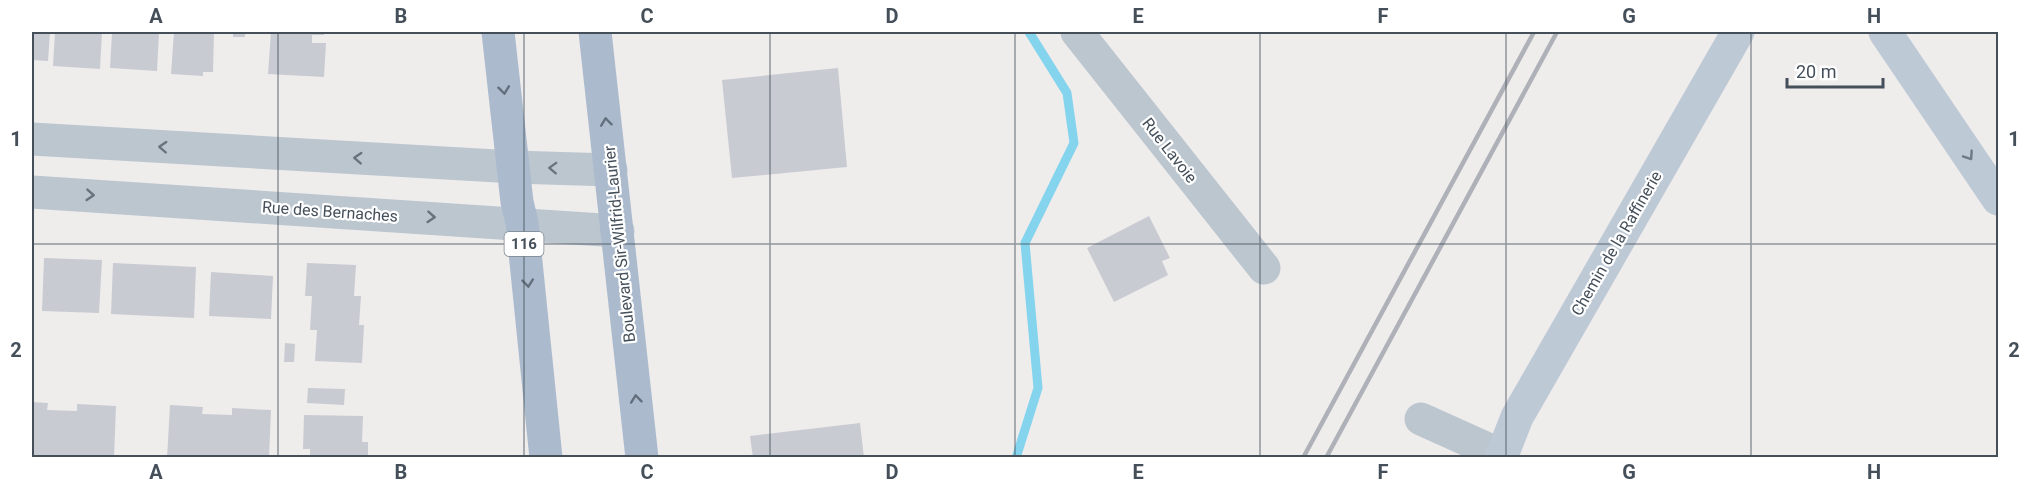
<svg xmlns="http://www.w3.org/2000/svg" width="2030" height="489" viewBox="0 0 2030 489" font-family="Roboto,sans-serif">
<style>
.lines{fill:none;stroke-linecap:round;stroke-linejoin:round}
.stream{stroke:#84d4ee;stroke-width:9}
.building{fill:#c9cbd2}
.street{stroke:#bcc6cf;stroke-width:33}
.secondary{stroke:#bec9d6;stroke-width:33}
.primary{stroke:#abbbcd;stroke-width:33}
.rail{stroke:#aeb1b7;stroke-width:4.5}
.oneway{stroke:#636f7c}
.oneway2{stroke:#68737d}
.oneway3{stroke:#6f7a85}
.grid{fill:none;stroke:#444f5a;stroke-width:1.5;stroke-opacity:0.55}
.labels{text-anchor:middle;stroke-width:4.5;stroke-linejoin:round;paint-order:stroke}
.shield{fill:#fff;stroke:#7c848c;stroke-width:1.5}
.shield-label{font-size:15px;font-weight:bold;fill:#444f5a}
.street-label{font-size:16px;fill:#444f5a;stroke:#fff}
.neatline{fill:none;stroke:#444f5a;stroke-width:2}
.grid-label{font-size:20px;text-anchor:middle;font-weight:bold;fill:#444f5a}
</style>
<rect width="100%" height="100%" fill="#efecec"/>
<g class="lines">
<polyline class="stream" points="1016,458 1038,388 1025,243 1074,143 1067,93 1029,32"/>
</g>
<g class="building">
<polygon points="32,32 50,32 48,61 32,60"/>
<polygon points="55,32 102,32 100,69 53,66"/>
<polygon points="112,32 159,32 157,71 110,68"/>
<polygon points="174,32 214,32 213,72 203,72 203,76 171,74"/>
<rect x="233" y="32" width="12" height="5"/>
<polygon points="271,32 324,32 324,35 312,35 312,43 326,43 324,77 268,74"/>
<polygon points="838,68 847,167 732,178 722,80"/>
<polygon points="1149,216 1170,258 1162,261 1168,275 1114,302 1087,248"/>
<polygon points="44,258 102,260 99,313 42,311"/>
<polygon points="113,263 196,267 194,318 111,314"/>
<polygon points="307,263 356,265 354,296 361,296 359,325 364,325 362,363 315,361 317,330 310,330 312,296 305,296"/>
<polygon points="211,272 273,276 271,319 209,316"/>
<polygon points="285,343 295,344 294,362 284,362"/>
<polygon points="308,388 345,389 344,405 307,403"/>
<polygon points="32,402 48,403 47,410 77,411 77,404 116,406 114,458 32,458"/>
<polygon points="170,405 203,407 202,414 232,415 232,408 271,410 269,458 167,458"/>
<polygon points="304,415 363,416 362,442 368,442 368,458 310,458 310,449 303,449"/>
<polygon points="860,423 864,458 753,458 750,436"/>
</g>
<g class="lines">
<g class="street">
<polyline points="1077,32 1264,268"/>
<polyline points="32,139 513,167 611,170"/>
<polyline points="32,192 618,231"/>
<polyline points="1421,419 1501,455"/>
</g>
<g class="secondary">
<polyline points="1885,32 1998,199"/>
<polyline points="1501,458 1517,417 1738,32"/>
</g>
<g class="primary">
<polyline points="498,32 517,202 522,223 546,458"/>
<polyline points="595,32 642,458"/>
</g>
<g class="rail">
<polyline points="1303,458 1534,32"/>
<polyline points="1326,458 1557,32"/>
</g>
</g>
<defs><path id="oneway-chevron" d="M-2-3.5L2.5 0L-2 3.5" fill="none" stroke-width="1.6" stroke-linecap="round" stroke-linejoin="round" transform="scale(1.5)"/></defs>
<g class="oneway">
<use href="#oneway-chevron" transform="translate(504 90) rotate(83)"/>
<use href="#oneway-chevron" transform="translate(606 122) rotate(-97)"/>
<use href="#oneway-chevron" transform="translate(528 283) rotate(84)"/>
<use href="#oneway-chevron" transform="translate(636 399) rotate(-96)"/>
</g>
<g class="oneway2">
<use href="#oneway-chevron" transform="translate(163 147) rotate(-177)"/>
<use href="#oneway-chevron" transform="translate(358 158) rotate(-177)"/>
<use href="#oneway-chevron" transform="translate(553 168) rotate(-178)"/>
<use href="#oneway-chevron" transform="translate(90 195) rotate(4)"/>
<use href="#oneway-chevron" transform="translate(431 217) rotate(4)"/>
</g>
<use class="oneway3" href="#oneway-chevron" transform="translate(1969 156) rotate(56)"/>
<path class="grid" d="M 278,32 L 278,458M 524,32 L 524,458M 770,32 L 770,458M 1015,32 L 1015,458M 1260,32 L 1260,458M 1506,32 L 1506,458M 1751,32 L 1751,458M 32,244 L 1998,244"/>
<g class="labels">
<rect class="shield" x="504.5" y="232" width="39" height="24" rx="4.5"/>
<g class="shield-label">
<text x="524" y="249">116</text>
</g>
<g class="street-label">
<text transform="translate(1170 150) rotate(52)" y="6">Rue Lavoie</text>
<text transform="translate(330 211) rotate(4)" y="6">Rue des Bernaches</text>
<text transform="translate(1616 243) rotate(-60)" y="6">Chemin de la Raffinerie</text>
<text transform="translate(619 244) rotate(-96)" y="6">Boulevard Sir-Wilfrid-Laurier</text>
</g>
</g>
<rect width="2030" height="489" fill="none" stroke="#ffffff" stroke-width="66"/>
<path d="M1787 78v9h96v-9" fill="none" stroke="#444f5a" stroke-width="3"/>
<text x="1796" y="78" font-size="18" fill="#444f5a" stroke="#ffffff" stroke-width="4.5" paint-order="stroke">20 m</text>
<rect x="33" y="33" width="1964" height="423" class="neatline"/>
<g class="grid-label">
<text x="156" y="23">A</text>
<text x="401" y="23">B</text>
<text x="647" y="23">C</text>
<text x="892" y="23">D</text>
<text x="1138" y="23">E</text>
<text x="1383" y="23">F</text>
<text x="1629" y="23">G</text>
<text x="1874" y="23">H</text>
<text x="16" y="146">1</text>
<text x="2014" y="146">1</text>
<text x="16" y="357">2</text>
<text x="2014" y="357">2</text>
<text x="156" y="479">A</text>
<text x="401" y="479">B</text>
<text x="647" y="479">C</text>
<text x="892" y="479">D</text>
<text x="1138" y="479">E</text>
<text x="1383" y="479">F</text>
<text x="1629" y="479">G</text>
<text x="1874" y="479">H</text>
</g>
</svg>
